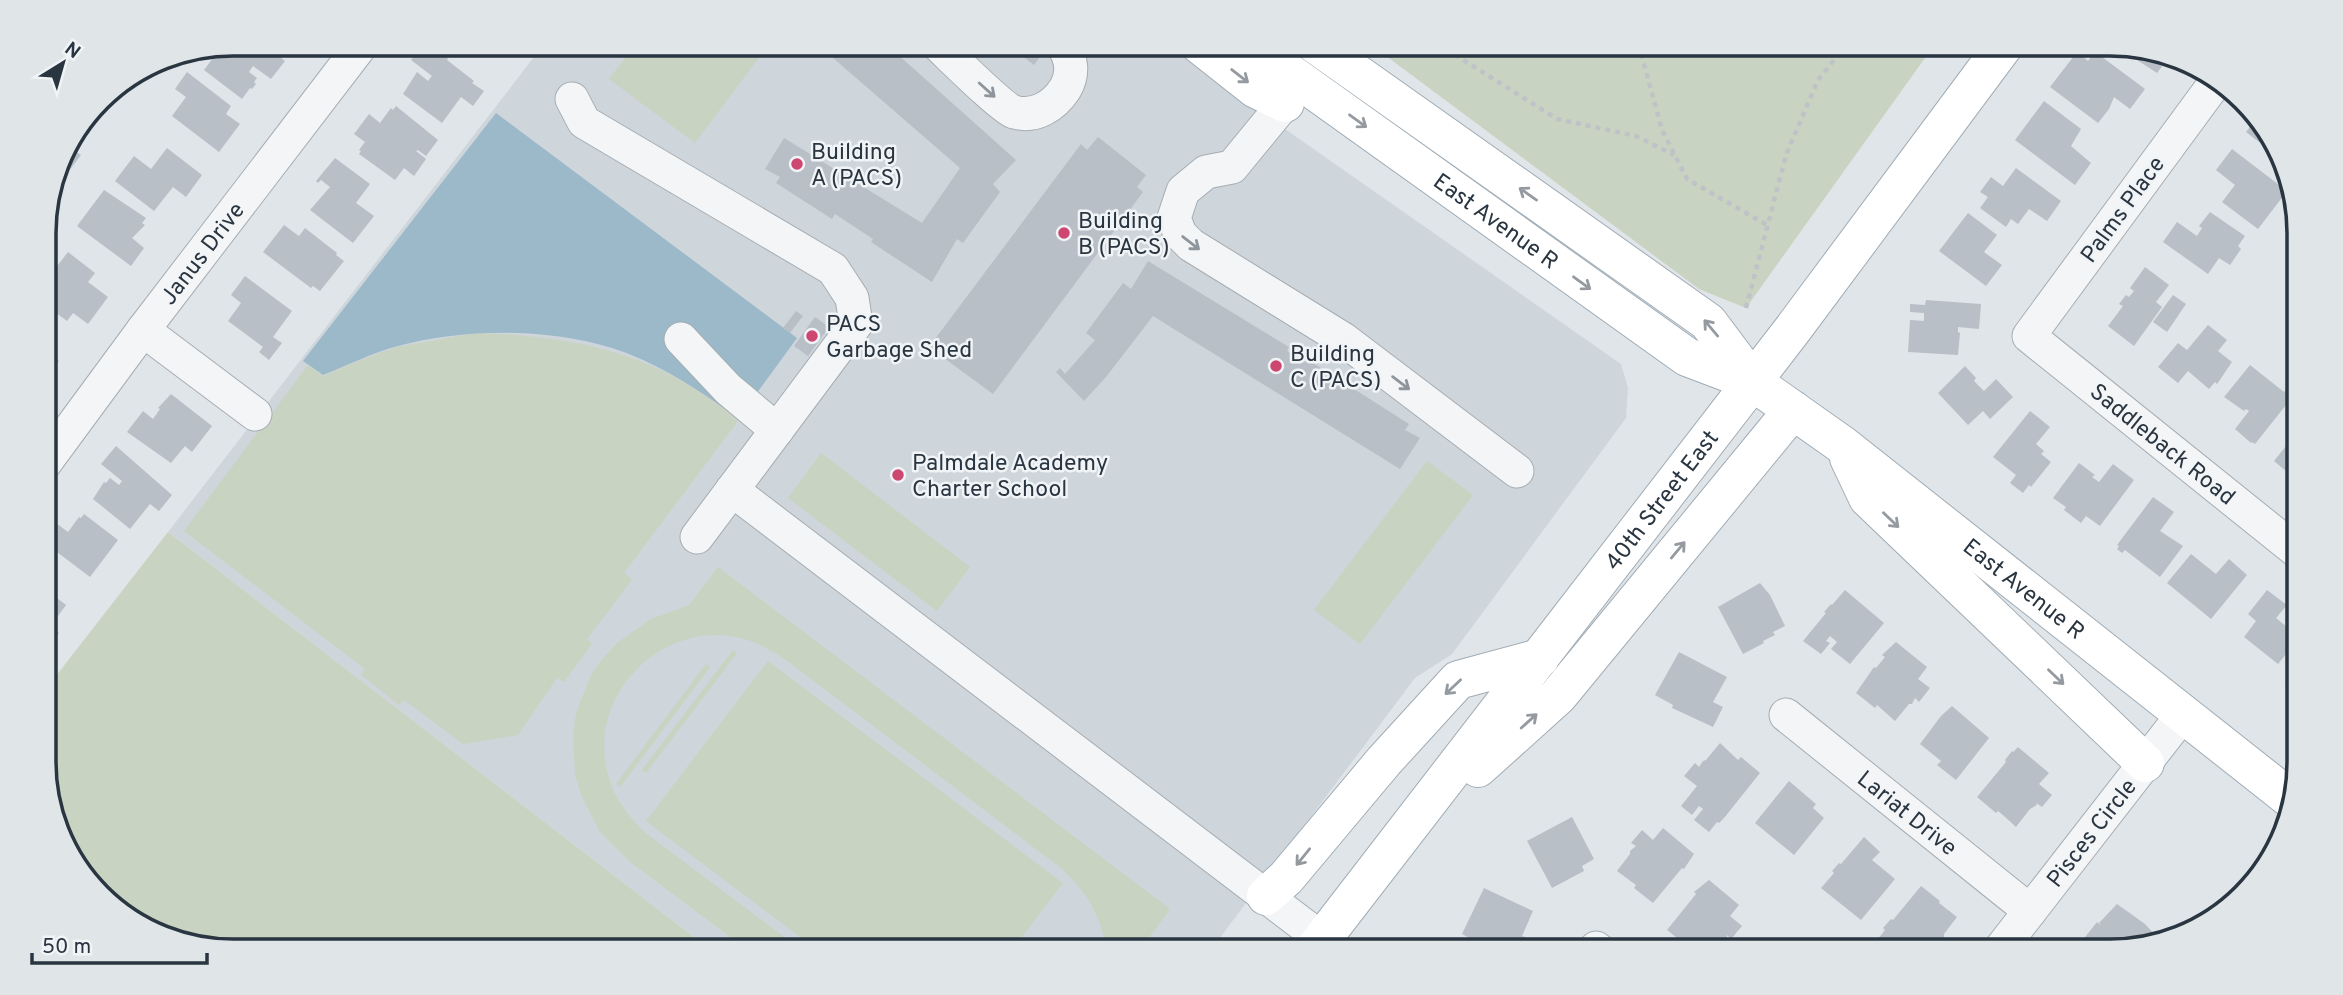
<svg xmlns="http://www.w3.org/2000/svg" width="2343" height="995" viewBox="0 0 2343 995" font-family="Overpass,sans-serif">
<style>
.built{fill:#ced5db}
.green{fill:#c9d3c1}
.water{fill:#9cb9c9}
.building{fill:#b8bfc6}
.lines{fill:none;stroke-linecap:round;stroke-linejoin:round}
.minor-casing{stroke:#a5adb3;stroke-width:35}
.major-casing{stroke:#a0acb5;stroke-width:40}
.path{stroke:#bec3c7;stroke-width:4.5;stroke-dasharray:5 5;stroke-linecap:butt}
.minor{stroke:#f3f5f7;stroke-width:33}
.major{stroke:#fff;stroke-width:38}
.oneway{stroke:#949aa0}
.oneway2{stroke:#8e959c}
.poi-dot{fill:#cd4771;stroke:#f0f4f6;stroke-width:2.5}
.labels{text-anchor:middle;stroke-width:5;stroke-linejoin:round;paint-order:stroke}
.poi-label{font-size:23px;fill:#293540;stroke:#f0f4f6;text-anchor:start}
.street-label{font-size:23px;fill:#293540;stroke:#f0f4f6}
.rim{fill:none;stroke:#293540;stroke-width:3.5}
</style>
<rect width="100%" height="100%" fill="#e0e5e9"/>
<polygon class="built" points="544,44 1172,44 1245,101 1621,364 1628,388 1626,418 1452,654 1415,678 1210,951 712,951 168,532"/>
<g class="green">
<polygon points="636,44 769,44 695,143 609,79"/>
<polygon points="1370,44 1935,44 1746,308 1699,289"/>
<path d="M 476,333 C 577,336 660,353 738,421 L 624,573 L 632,580 L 587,639 L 592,644 L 564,682 L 557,678 L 518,735 L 463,744 L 404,700 L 399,705 L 361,675 L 365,669 L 184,531 L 308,365 L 323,376 L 365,358 L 397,347 Z"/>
<polygon points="821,453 970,567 937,611 788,498"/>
<polygon points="1427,461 1473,495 1360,644 1314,610"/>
<polygon points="168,532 712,951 233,951 161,937 83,878 45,787 45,690"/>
<path d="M 718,567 L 1170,909 L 1139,951 L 1106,951 C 1102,916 1086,891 1061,868 L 786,660 C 774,652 762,645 748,640 C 666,614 583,695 609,778 C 615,799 628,815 643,831 L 803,951 L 749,951 L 629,861 L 600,832 L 581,795 L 575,775 L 573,734 L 576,713 L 591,675 L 603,658 L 617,643 L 651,619 L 689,605 Z"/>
<polygon points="733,650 737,653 646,773 642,770"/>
<polygon points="768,661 1063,883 1011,951 819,951 646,821"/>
<polygon points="706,664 710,667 620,787 616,784"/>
</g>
<path class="water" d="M 496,113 L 797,338 L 738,419 C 708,396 678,376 643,360 C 572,327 472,326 398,346 C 372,353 348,365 323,375 L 303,361 Z"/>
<g class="building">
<polygon points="233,44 263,44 285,61 271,79 253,66 249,72 257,78 254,82 256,84 252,89 250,88 242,99 204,70 222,46"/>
<polygon points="423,44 430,44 448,58 447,60 474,81 472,83 484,91 473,106 461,97 442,123 403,94 417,72 428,81 432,76 411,60"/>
<polygon points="817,44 886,44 1016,160 993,184 1000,192 963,243 957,239 932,282 871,242 873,239 835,214 832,219 776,183 780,177 765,169 784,138 922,223 960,168"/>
<polygon points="1007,44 1038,44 1045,50 1034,65"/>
<polygon points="2133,48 2157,53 2170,56 2157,73 2137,60 2139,59 2133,54 2135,52"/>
<polygon points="2077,52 2088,61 2094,53 2097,56 2098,54 2145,89 2130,109 2114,97 2109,109 2098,123 2050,87"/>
<polygon points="187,72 231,106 226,114 240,124 219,152 172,116 186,97 175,89"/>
<polygon points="109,90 115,95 82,142 73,136"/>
<polygon points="2044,101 2081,129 2071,146 2091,163 2075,185 2015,140"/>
<polygon points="396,106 438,140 426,156 418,150 416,151 426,159 414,176 404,168 395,180 359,154 361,151 359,150 365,142 354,134 369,114 380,123 391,108 393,110"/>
<polygon points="2258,116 2260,117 2276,155 2246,132"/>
<polygon points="1098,137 1146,175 1137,187 1143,192 993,394 929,347 1081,144 1087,150"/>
<polygon points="66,145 81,155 51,195 63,149"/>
<polygon points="167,148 202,175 186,197 173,187 154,211 115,181 134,156 151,169"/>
<polygon points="2232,149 2287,191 2258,229 2222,202 2235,185 2216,170"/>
<polygon points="335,158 370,184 356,203 374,216 353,243 310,210 330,187 321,180 318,183 316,181"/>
<polygon points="2016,168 2061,201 2047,221 2029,209 2018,224 2011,219 2006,227 1980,208 1988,197 1980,192 1991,177 2003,186"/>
<polygon points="104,190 146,218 142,223 145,225 132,238 144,248 131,266 77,226"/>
<polygon points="2210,212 2245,236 2238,246 2241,249 2230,265 2219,258 2208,274 2163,242 2177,222 2197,236 2202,228 2199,226"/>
<polygon points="1968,213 1997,235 1984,252 2002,265 1986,286 1939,251"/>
<polygon points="284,225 299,236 305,228 337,253 336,255 344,261 320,291 313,286 311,288 263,252"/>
<polygon points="68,252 95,273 88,282 108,297 88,324 73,313 67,321 44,304 44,283"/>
<polygon points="1148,261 1289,347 1287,351 1309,364 1310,361 1409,424 1405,430 1420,438 1400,469 1153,316 1106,377 1084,401 1056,372 1060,368 1065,374 1095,340 1086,333 1123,283 1131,289"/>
<polygon points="2145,267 2169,285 2156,302 2162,307 2134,346 2108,326 2123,306 2119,304 2126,295 2129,297 2134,291 2130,288"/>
<polygon points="245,276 292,311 273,337 282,343 269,360 259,352 263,347 228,321 241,303 231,295"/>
<polygon points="2173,295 2186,304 2167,332 2153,322"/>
<polygon points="1926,300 1981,304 1979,329 1958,327 1958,332 1960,333 1958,355 1908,352 1910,320 1924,321 1924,313 1910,312 1910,304 1925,305"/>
<polygon points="796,311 803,316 790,333 783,328"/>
<polygon points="815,317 829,327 808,356 794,346"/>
<polygon points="44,322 58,333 55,337 58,339 51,348 49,347 45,351 59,361 45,380"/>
<polygon points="2208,325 2227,340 2218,351 2232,362 2217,384 2215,382 2209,389 2188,371 2178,383 2158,367 2178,343 2187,350"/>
<polygon points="2250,365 2284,392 2286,389 2294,395 2255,444 2252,442 2251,443 2235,429 2249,411 2246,409 2244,411 2224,397"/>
<polygon points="1965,366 1976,378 1974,381 1984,391 1996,379 2013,397 1990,419 1983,411 1968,425 1938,393"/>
<polygon points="171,394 212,426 192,452 185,446 171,463 127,432 143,411 153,419 160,409 158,408"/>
<polygon points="2030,411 2050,427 2036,444 2044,451 2041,454 2051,462 2031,487 2029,485 2023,493 2010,483 2016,475 1993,457"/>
<polygon points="2298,431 2298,471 2293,477 2274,461"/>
<polygon points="116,446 172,495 159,511 150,504 130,529 93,499 104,482 106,483 110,478 119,485 122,481 101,464"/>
<polygon points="2079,463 2095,475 2092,477 2099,482 2113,464 2134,480 2100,526 2086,516 2081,523 2064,510 2066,507 2053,498"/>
<polygon points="2153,497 2174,512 2160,531 2183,546 2160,577 2125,550 2122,553 2117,549 2119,546 2117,545"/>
<polygon points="84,514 118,540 90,577 45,543 45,537 56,523 68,532 79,517 81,518"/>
<polygon points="2191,554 2216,574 2229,559 2247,575 2211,619 2167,583"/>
<polygon points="1760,583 1770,595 1785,626 1773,632 1775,635 1763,641 1764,643 1743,654 1718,607"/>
<polygon points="45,589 66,605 50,627 59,633 48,648 45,646"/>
<polygon points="1845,590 1884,623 1850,664 1831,649 1837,642 1830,636 1826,641 1830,643 1821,654 1803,641 1826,613 1824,612 1831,604 1832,605"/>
<polygon points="2267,590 2287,605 2276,618 2287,627 2289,625 2299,631 2299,638 2278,664 2244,637 2256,621 2248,614"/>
<polygon points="1896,642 1927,667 1918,679 1930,688 1919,702 1915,698 1912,704 1909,704 1895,721 1877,705 1875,708 1856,693 1874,667 1876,668 1885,657 1882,655"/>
<polygon points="1679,652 1727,677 1713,702 1723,707 1713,727 1672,708 1673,705 1655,695"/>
<polygon points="2299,666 2299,706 2289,699 2295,692 2285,684"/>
<polygon points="1952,706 1989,738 1956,780 1937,765 1941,761 1920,744 1941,716"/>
<polygon points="1720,743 1738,760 1741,757 1760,773 1724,818 1719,823 1717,822 1709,832 1694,820 1703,809 1699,806 1692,815 1681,806 1697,786 1684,776 1695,763 1699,767 1703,761 1706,760"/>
<polygon points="2018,747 2049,773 2039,784 2052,795 2042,807 2036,803 2037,805 2030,809 2016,827 2004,816 1998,811 1996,813 1977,797 2006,762 2005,760 2012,751 2013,752"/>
<polygon points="1789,781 1816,804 1813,808 1824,818 1794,855 1755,823"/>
<polygon points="1572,817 1594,859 1582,866 1584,871 1552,888 1527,841"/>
<polygon points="1663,828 1694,854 1684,869 1682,868 1653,903 1634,888 1636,885 1617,871 1630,854 1630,851 1636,846 1631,843 1642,830 1653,840"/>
<polygon points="1864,837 1880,852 1872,860 1895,879 1861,920 1821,888 1834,873 1832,871 1839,863 1841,864"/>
<polygon points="1709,880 1739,905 1730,916 1742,926 1731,939 1727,935 1727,938 1712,951 1696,951 1689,943 1686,945 1667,930 1696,894 1694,892"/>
<polygon points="1921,886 1940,901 1939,903 1957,917 1944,934 1944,938 1940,943 1944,946 1940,951 1923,951 1922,948 1919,951 1881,951 1873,945 1885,930 1883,928 1891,919 1893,920"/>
<polygon points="1484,888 1533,911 1522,936 1532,940 1528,951 1501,951 1491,947 1490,949 1462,934"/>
<polygon points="2117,904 2145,924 2156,936 2153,941 2122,951 2095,951 2082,941 2097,922 2102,926 2099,923"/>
</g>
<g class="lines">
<g class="minor-casing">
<g id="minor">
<path d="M 937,44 C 950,56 1002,108 1014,112 C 1035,118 1054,106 1065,89 C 1074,74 1072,58 1062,44"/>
<polyline points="1301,83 1232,167 1206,172 1183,191 1174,218 1180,234 1191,245 1343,339 1517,471"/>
<path id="s1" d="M 2215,83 L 2029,336 L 2299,553"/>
<polyline points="572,99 584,122 833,269 852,298 856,324 697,537"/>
<polyline points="143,330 255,414"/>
<polyline points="681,339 728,389 777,430"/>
<path id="s2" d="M 45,463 L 143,330 L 362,44"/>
<polyline points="732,490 1322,939"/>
<path id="s3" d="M 1786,715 L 2030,911"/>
<polyline points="1596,948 1600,951"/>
<path id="s4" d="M 1999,951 L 2184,713"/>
</g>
</g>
<g class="major-casing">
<g id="major">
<polyline points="1199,44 1256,89 1285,103"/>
<path id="s5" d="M 1249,44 L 1687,357 L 1753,382 L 1841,444 L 2292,800"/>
<polyline points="1315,44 1708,322 1753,382"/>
<polyline points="1849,458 1868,498 2145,763"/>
<polyline points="1478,768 1558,696 1793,410"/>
<polyline points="1266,896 1286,878 1384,761 1458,680 1540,658"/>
<path id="s6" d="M 1313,951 L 1793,329 L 2005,44"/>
</g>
</g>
<g class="path">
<polyline points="1438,44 1557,119 1636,136 1674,155"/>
<polyline points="1641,44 1641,53 1662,130 1687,179 1767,225"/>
<polyline points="1746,308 1786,155 1818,80 1847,44"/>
</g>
<use href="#minor" class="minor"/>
<use href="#major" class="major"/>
</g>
<defs><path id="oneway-shaft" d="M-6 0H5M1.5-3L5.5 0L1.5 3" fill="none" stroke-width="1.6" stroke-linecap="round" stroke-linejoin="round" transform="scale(1.75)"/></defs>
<g class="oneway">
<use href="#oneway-shaft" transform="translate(1240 76) rotate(38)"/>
<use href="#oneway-shaft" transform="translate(1358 121) rotate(36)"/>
<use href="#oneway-shaft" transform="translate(1528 194) rotate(-145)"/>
<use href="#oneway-shaft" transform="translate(1582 283) rotate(36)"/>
<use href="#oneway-shaft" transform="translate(1711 328) rotate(-130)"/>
<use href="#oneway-shaft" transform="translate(1891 520) rotate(44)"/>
<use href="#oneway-shaft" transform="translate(1678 550) rotate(-50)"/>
<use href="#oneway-shaft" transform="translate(2056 677) rotate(44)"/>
<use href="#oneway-shaft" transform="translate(1453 687) rotate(137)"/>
<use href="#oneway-shaft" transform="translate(1529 721) rotate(-42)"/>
<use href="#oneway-shaft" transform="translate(1303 857) rotate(129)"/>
</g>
<g class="oneway2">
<use href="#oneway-shaft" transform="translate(987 90) rotate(42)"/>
<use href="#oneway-shaft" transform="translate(1191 243) rotate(38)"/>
<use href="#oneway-shaft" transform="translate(1401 383) rotate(37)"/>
</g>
<g class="poi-dot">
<circle cx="797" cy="164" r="7"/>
<circle cx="1064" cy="233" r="7"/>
<circle cx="812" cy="336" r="7"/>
<circle cx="1276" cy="366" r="7"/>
<circle cx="898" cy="475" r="7"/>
</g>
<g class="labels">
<g class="poi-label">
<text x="811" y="159">Building<tspan x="811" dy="26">A (PACS)</tspan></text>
<text x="1078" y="228">Building<tspan x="1078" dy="26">B (PACS)</tspan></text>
<text x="826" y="331">PACS<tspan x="826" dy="26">Garbage Shed</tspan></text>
<text x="1290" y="361">Building<tspan x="1290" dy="26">C (PACS)</tspan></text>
<text x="912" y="470">Palmdale Academy<tspan x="912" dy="26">Charter School</tspan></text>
</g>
<g class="street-label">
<text transform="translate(2122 209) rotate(-54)" y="8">Palms Place</text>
<text dy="8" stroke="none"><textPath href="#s5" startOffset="304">East Avenue R</textPath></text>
<text dy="8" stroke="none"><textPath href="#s2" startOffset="262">Janus Drive</textPath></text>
<text dy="8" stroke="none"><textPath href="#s1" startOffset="486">Saddleback Road</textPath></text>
<text dy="8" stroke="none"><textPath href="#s6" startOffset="570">40th Street East</textPath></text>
<text dy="8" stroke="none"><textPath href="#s5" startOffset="950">East Avenue R</textPath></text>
<text dy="8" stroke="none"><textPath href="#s3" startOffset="156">Lariat Drive</textPath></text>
<text dy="8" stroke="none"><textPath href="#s4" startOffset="150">Pisces Circle</textPath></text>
</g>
</g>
<path d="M0 0H2343V995H0ZM233 56H2110A177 177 0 0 1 2287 233V762A177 177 0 0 1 2110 939H233A177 177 0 0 1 56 762V233A177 177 0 0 1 233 56Z" fill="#e0e5e7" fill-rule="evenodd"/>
<path class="rim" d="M233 56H2110A177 177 0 0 1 2287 233V762A177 177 0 0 1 2110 939H233A177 177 0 0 1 56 762V233A177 177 0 0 1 233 56Z"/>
<g transform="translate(63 63) rotate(37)" stroke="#f0f4f6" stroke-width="5" paint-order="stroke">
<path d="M0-5L12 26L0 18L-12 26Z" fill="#293540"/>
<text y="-10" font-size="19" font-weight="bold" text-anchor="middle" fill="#293540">N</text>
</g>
<path d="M32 953v10h175v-10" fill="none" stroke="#293540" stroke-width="3.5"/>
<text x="42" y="953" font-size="21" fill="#293540" stroke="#f0f4f6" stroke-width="5" paint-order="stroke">50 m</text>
</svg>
